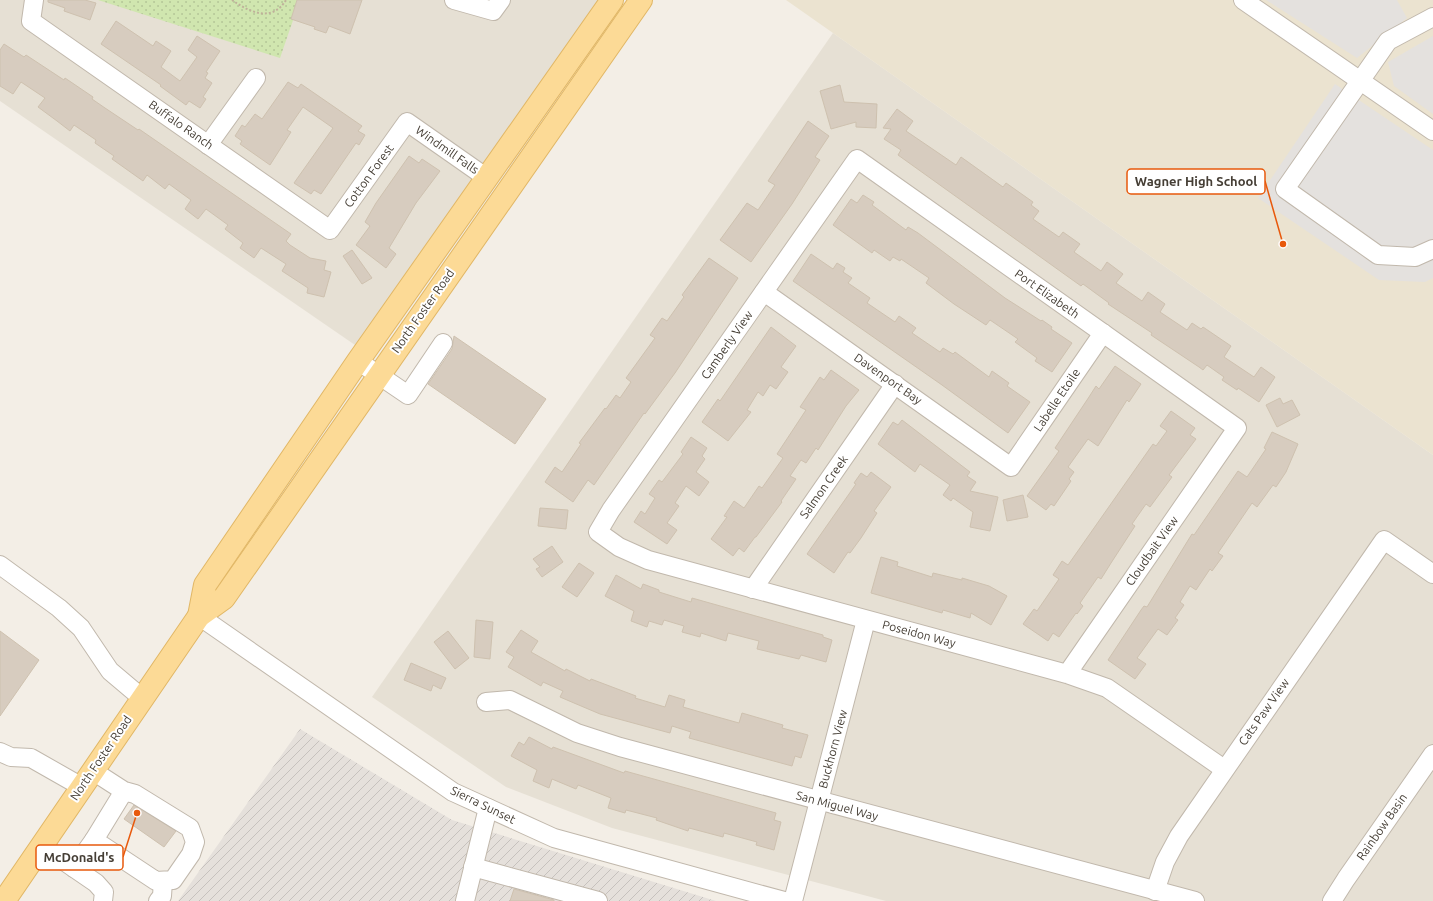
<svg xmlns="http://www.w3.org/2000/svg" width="1433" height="901" viewBox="0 0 1433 901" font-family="Ubuntu,sans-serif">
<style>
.residential{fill:#e6e0d4}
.industrial{fill:url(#industrial-furrows)}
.education{fill:#ebe3d0}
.grass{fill:url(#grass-dots)}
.parking{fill:#e4e1de}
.building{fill:#d7ccbf;stroke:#cec1af}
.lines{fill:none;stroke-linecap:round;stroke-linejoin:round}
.minor-casing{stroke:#c1b8ac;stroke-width:20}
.major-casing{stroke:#e1b766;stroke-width:24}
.path{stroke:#bfb19a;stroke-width:2;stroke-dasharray:2 2;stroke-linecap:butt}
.minor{stroke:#fff;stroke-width:18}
.major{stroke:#fcda96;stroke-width:22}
.labels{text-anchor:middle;stroke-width:4;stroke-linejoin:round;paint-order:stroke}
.street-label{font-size:12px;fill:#453e35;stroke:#fff}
.leader{fill:none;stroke:#e8590c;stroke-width:1.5}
.callout-dot{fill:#e8590c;stroke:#fff;stroke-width:1.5}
.callout{fill:#fff;stroke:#e8590c;stroke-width:1.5}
.callout-label{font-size:13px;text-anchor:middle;font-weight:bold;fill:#453e35}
</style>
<defs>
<pattern id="industrial-furrows" width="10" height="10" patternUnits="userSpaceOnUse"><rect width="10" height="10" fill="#e5e0db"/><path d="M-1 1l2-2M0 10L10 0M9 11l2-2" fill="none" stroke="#c6c1bd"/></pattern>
<pattern id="grass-dots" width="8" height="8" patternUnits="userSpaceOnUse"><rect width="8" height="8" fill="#d0e6af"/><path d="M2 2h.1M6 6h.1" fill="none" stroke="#b4c697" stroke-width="1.8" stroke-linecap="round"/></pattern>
</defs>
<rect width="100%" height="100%" fill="#f3eee6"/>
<g class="residential">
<polygon points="0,0 599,0 355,345 0,101"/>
<polygon points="833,33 1433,455 1433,901 886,901 612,828 506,787 372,697"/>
</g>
<polygon class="industrial" points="300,729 452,820 716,901 178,901"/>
<polygon class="education" points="786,0 1433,0 1433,455 833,33"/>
<polygon class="grass" points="98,0 300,0 280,58"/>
<g class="parking">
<polygon points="1266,0 1397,0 1407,18 1357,58"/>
<polygon points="1433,36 1433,114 1394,86 1388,62"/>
<polygon points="1335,84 1433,150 1433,278 1425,282 1379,280 1258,198"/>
</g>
<g class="building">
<polygon points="48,0 85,0 96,3 90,20 64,11 65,8 48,2"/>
<polygon points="297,0 362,0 350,34 329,26 326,33 314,29 315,27 291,19"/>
<polygon points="116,21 153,46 156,41 171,51 161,67 180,81 197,57 188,50 197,36 220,51 206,72 208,73 205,78 212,83 203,97 206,99 200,108 189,101 186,105 160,86 161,85 101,44"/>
<polygon points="4,44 24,57 26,55 64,80 65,78 93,97 92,99 105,108 138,130 139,129 291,234 286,241 290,245 310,258 326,261 324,270 331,272 324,297 307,293 308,288 282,271 286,264 261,248 254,258 240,248 243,243 225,229 228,225 206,209 198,219 185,209 191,200 169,184 165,189 147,175 143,181 112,159 114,156 95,143 96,140 74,125 70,131 57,121 38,107 45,98 21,82 13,94 0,86 0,50"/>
<polygon points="288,82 298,88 301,84 362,126 358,131 365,135 359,145 356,143 321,194 314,190 311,194 294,183 333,128 303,107 287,130 291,132 270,165 240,144 242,141 235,136 242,125 245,127 255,114 262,119"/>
<polygon points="840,85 844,102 877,104 876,128 856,127 856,122 831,129 820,91"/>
<polygon points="897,109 913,121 906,131 934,150 956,165 961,157 1003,187 1006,183 1033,202 1031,205 1039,211 1033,219 1059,237 1063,232 1080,244 1074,252 1101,271 1107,262 1123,274 1116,283 1142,301 1148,292 1165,304 1160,312 1187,330 1192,323 1201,329 1203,327 1231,346 1224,357 1254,377 1261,367 1275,377 1259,402 1238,388 1237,390 1222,380 1224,377 1207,365 1203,370 1199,367 1151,335 1152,333 1108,304 1109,303 1083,284 1081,286 898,155 901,150 884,139 891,129 883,128"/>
<polygon points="808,121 829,136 815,157 820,160 792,204 751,262 720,240 747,203 758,210 775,185 768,181"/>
<polygon points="409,156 419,163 422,159 440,171 416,203 389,248 396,254 386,268 356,245 370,226 365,222 376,203"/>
<polygon points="863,195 874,202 872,205 906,230 908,227 918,233 1005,298 1041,321 1042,320 1052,327 1051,329 1072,343 1052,372 1035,361 1037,358 1015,342 1018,339 990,320 986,325 954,304 926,283 929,278 901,259 900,261 893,257 890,261 874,250 872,253 833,225 851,199 857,203"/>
<polygon points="352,250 372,278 362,284 343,256"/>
<polygon points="811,254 833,269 837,263 845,268 843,272 852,278 848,283 870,298 867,303 895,322 899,316 916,328 912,333 940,352 943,348 953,354 955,352 989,377 992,371 1009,383 1007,386 1030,402 1008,433 942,385 793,281"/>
<polygon points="709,258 738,278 675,373 645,414 644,413 594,485 588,480 573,502 545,482 555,467 562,472 581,444 579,443 605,408 606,409 616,395 620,398 631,382 626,378 655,338 650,335 662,318 667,321 684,297 682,295"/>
<polygon points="771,327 796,346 781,367 788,372 776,389 770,385 763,396 758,392 747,410 751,412 728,441 702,422 718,399 720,401"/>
<polygon points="454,336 546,399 515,444 428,384 452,349"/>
<polygon points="1115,366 1141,384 1129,402 1127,400 1098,446 1088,439 1068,467 1074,472 1069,479 1071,481 1054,506 1051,504 1046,510 1027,496 1059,451 1055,448 1089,397 1096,386 1099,389"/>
<polygon points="831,370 859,390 846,406 818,450 816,448 806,463 801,460 790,476 796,479 781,501 782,502 756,537 755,537 744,552 739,548 733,556 711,539 727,517 724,516 734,501 744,508 759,486 762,488 783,458 777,454 806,410 800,407 820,377 824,380"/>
<polygon points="1280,398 1283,404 1292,400 1300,415 1277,427 1266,405"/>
<polygon points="1171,411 1195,428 1190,435 1196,439 1169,475 1172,477 1150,507 1146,504 1132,524 1135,526 1111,563 1101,579 1098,577 1080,603 1083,606 1077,614 1076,613 1059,637 1053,633 1048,641 1023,624 1034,609 1037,611 1059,579 1053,575 1062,561 1068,565 1153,444 1156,446 1167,431 1160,426"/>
<polygon points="902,420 970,472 967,476 976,482 970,491 998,497 990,531 970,527 973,512 953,498 951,501 943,495 950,485 920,464 915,472 878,444 893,422 898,425"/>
<polygon points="1272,432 1298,444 1286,472 1276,487 1273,485 1257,507 1252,503 1218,553 1223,556 1212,571 1210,569 1196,590 1190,586 1180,602 1184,605 1175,618 1178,620 1167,635 1158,629 1137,658 1146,664 1135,679 1108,660 1141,610 1144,606 1147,607 1187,542 1192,534 1194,535 1238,471 1247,477 1266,449 1264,448"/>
<polygon points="691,437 707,448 702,456 705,459 696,472 709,482 699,496 686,486 675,503 679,506 667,523 677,530 667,544 634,522 641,511 645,514 655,498 649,494 659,480 662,482 683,454 681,452"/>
<polygon points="871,472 891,487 874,511 877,513 861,538 850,553 848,552 834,573 807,554 856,484 854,483 861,473 867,477"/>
<polygon points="1023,495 1028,517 1007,521 1003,500"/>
<polygon points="540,508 568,510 566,529 538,526"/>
<polygon points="552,546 563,562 542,577 536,569 540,567 533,559"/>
<polygon points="881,557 898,562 897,566 932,577 933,573 962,580 962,578 989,586 1007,596 991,625 971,613 970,618 943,610 942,613 871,593"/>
<polygon points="579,563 594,573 577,597 562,587"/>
<polygon points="616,575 641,589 643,584 659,590 659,592 691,602 692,598 823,635 823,637 832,640 826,662 801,655 799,659 757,649 759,641 728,633 726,641 701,633 700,637 682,632 684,626 664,620 662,625 649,621 647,627 631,621 634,611 605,596"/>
<polygon points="476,620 493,622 490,659 474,657"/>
<polygon points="521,630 538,641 531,652 565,671 566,669 590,681 591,679 636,696 635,698 665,707 669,695 685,700 683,707 714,716 739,723 742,713 783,725 782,728 808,735 801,758 795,756 792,766 689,738 691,732 672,726 670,733 600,714 574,703 560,697 563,691 543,682 541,686 508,667 514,657 506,652"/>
<polygon points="0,631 39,660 0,716"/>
<polygon points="448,631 469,658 455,669 434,642"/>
<polygon points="411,663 446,678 441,689 433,685 431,691 404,680"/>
<polygon points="529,737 552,749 553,747 624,773 625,771 776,813 774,820 781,822 774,850 756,845 757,842 724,833 723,837 689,828 688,831 656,820 657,818 626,810 625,813 608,808 611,798 578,785 576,789 552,779 549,788 533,781 537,770 511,756 519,742 524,745"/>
<polygon points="134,805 176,831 164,847 124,819"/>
<polygon points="514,889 554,900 554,901 510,901"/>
</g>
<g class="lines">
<g class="minor-casing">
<g id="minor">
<polyline points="34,0 31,21 330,230 407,122 487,178"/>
<polyline points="454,0 493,11 501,0"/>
<polyline points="1243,0 1433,131"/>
<polyline points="1433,17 1388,41 1285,189 1378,255 1415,257 1433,249"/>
<polyline points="208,145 256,78"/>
<polyline points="764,292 1011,467 1103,333"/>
<polyline points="358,361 408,395 443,343"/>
<polyline points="0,565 59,608 81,628 110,671 142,698"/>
<polyline points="753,589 895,384"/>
<polyline points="199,616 453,792 554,838 784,901"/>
<polyline points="1067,674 1237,428 857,159 611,510 598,532 619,547 648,560 1067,674 1107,688 1224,769"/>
<polyline points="486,702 510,700 577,733 620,747 1195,901"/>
<polyline points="0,752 11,757 31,758 82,787"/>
<polyline points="93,771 124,791 135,794 190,828 195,842 191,854 173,880 156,881 94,840 124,791"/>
<polyline points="42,846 96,883 104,892 103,901"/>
<polyline points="473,867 598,901"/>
<polyline points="74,868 94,840"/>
<polyline points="1155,891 1165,862 1179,836 1384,540 1433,574"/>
<polyline points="158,901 162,896 163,881"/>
<polyline points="465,901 488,808"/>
<polyline points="793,901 866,620"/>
<polyline points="1332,901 1346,879 1433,754"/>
</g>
</g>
<g class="major-casing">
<g id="major">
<polyline points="199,616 205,585 358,361 612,0"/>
<polyline points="4,901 199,616 224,598 641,0"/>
</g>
</g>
<path class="path" d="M 232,0 C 249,12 272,23 286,0"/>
<use href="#minor" class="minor"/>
<use href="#major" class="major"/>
</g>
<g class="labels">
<g class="street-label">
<text transform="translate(181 125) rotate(35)" y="4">Buffalo Ranch</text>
<text transform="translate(447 150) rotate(35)" y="4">Windmill Falls</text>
<text transform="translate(369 176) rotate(-54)" y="4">Cotton Forest</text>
<text transform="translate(1047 294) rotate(35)" y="4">Port Elizabeth</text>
<text transform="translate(423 311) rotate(-55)" y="4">North Foster Road</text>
<text transform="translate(727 345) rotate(-55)" y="4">Camberly View</text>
<text transform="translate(888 379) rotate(35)" y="4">Davenport Bay</text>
<text transform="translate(1057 400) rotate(-56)" y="4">Labelle Etoile</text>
<text transform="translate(824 487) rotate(-55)" y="4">Salmon Creek</text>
<text transform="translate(1152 551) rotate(-55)" y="4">Cloudbait View</text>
<text transform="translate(919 634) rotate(15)" y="4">Poseidon Way</text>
<text transform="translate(1264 712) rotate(-55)" y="4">Cats Paw View</text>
<text transform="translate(833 749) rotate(-75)" y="4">Buckhorn View</text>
<text transform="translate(101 758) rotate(-56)" y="4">North Foster Road</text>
<text transform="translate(483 805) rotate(26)" y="4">Sierra Sunset</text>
<text transform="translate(837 806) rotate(15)" y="4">San Miguel Way</text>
<text transform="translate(1382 827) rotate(-55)" y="4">Rainbow Basin</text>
</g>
</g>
<path class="leader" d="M1283 244L1265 181M137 813L123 857"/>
<g class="callout-dot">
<circle cx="1283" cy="244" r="4"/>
<circle cx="137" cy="813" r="4"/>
</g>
<g class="callout">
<rect x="1127" y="169" width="138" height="25" rx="4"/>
<rect x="36" y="845" width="87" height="25" rx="4"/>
</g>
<g class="callout-label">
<text x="1196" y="186">Wagner High School</text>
<text x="79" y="862">McDonald's</text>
</g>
</svg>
